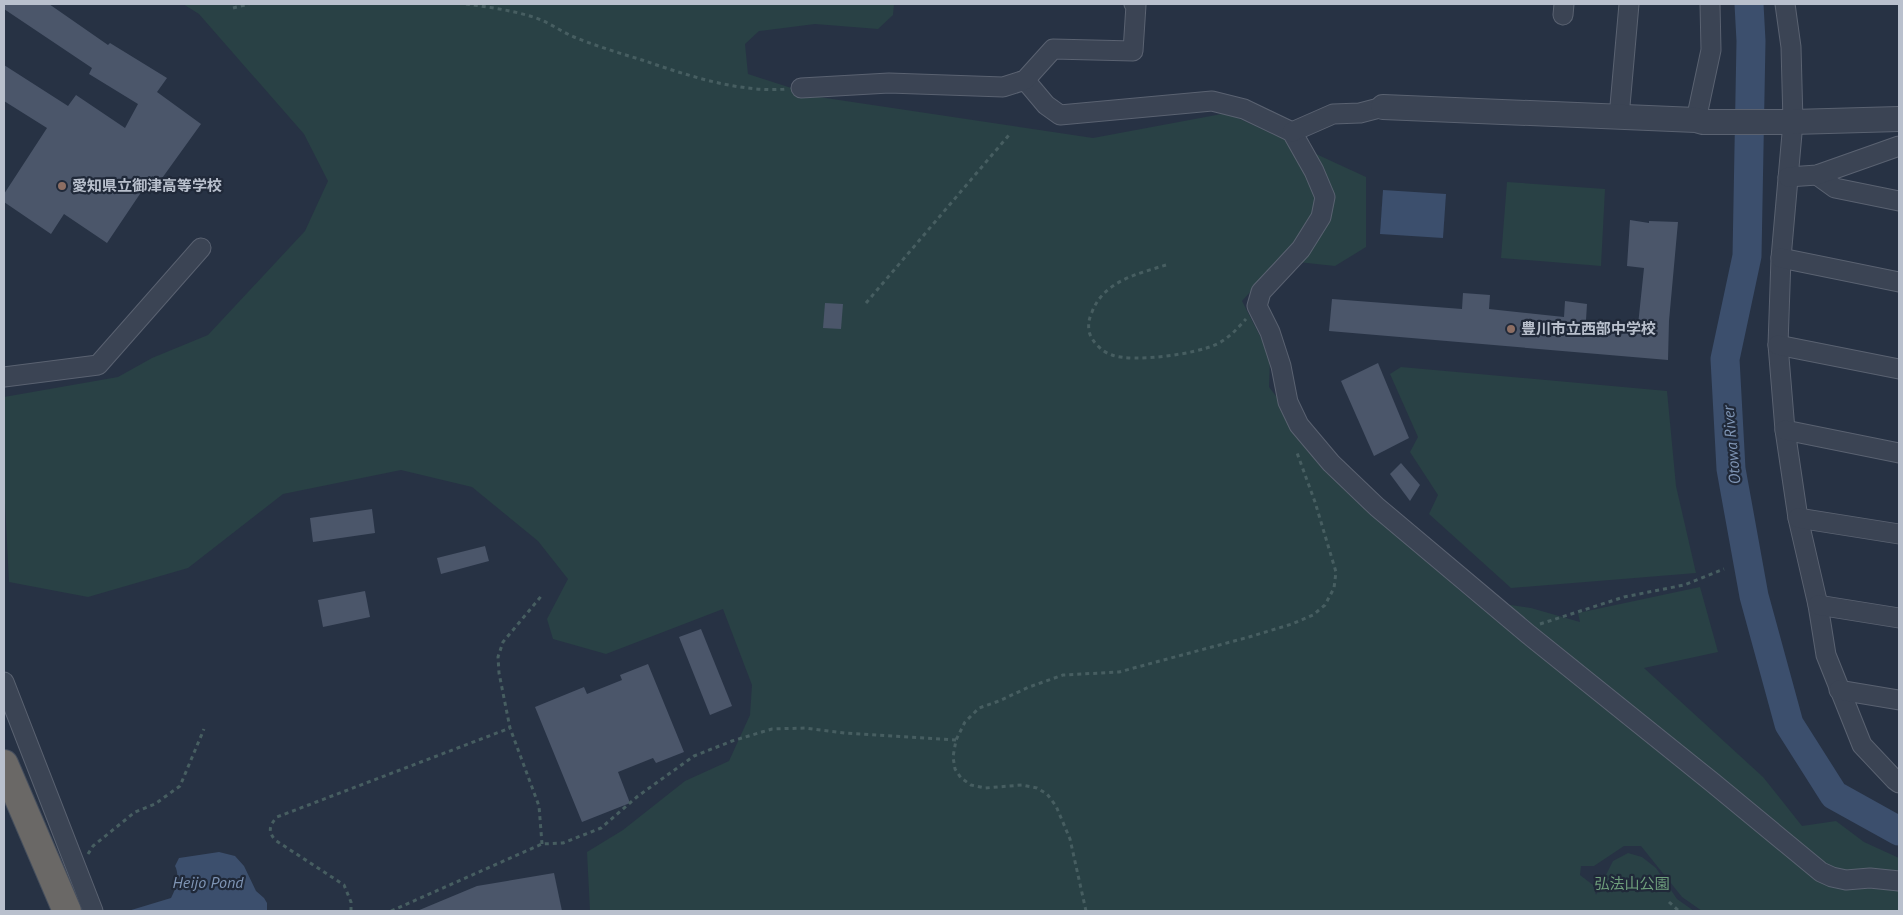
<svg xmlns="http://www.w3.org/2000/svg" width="1903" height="915" viewBox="0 0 1903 915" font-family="'PT Sans','Noto Sans JP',sans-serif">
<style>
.green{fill:#294145}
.water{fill:#3c4f6d}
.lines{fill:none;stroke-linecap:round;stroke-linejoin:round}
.river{stroke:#3c4f6d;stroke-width:29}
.building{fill:#4b566a}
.minor-casing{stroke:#5a6271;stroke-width:21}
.tertiary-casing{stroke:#5a6271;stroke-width:26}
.trunk-casing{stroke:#464f5e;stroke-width:30}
.path{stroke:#475e61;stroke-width:3;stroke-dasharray:4 4;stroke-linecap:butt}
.minor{stroke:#3b4454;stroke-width:19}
.tertiary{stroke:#3b4454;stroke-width:24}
.trunk{stroke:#6a6866;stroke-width:28}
.education-dot{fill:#8d6e63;stroke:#202939;stroke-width:2}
.labels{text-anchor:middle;stroke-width:4.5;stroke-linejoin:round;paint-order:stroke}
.poi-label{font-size:15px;font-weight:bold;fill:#b9c0cd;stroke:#202939;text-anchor:start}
.park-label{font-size:15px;fill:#6f9f7c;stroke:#202939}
.water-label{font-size:16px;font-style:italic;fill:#7f95b5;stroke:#202939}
</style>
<rect width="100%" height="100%" fill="#273244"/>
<g class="green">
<polygon points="183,4 894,4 893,15 878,29 815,24 759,31 745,44 748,74 819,97 1093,138 1227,113 1366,177 1366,247 1335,266 1279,260 1242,301 1261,338 1270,360 1269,387 1351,495 1470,599 1531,608 1580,622 1578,613 1700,587 1718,652 1644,668 1763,777 1802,826 1836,821 1864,842 1899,858 1899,911 1702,911 1682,897 1641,846 1624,846 1594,866 1581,866 1580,875 1593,885 1596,895 1613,861 1628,853 1642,857 1656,868 1677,899 1694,911 590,911 587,852 623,830 685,781 729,761 750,715 752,685 723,609 606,654 553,639 547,619 568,579 538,541 472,487 401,470 283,494 188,568 88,597 9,582 4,484 4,397 118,377 152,358 208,335 305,231 328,181 304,134 199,14"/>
<polygon points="1507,182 1605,189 1601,266 1501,258"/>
<polygon points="1401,367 1667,391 1676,486 1696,573 1511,588 1429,514 1438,495 1410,452 1418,437 1390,374"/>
</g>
<g class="water">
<polygon points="1383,190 1446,194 1443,238 1380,234"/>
<path d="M 219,852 L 235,856 L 244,866 L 256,891 L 264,898 L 267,903 L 267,911 L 128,911 L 171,898 C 176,889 180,875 175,866 L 179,858 Z"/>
</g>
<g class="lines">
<polyline class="river" points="1749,4 1751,41 1747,256 1725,359 1731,469 1754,596 1789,724 1834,795 1899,831"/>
</g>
<g class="building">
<polygon points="4,4 49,4 108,45 110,43 167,78 157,92 201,124 160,181 152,176 107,243 64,214 51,234 4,202 4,194 47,128 4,101 4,65 68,106 76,95 125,128 138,104 89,74 92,68 4,9"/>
<polygon points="1630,220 1649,223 1649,221 1678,222 1669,321 1668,360 1329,331 1332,299 1462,309 1463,293 1490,295 1489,309 1564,317 1565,301 1587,304 1586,320 1638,325 1644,268 1627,266"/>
<polygon points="825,303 843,304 841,329 823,328"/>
<polygon points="1378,363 1409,438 1374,456 1341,381"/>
<polygon points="1401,463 1420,485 1410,501 1390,474"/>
<polygon points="372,509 375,533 313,542 310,518"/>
<polygon points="485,546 489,561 441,574 437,558"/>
<polygon points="365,591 370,617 323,627 318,600"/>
<polygon points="701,629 732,706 710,715 679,637"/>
<polygon points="648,664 684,752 656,763 653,758 618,772 630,803 582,822 535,707 584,687 587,694 622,680 620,675"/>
<polygon points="554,873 562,911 417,911 477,886"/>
</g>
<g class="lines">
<g class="minor-casing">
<g id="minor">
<polyline points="1785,4 1791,47 1793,122 1781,258 1778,345 1785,430 1798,518 1818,605 1826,655 1862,745 1895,780 1899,783"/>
<polyline points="1563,15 1564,4"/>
<polyline points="1025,80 1046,105 1060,115 1212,101 1244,109 1292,132 1314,171 1325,197 1321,217 1301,249 1261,292 1257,306 1270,332 1281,366 1288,402 1299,425 1331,463 1377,507 1528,634 1712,782 1821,872 1832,877 1846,880 1870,878 1899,881"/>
<polyline points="801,88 889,83 1003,87 1025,80 1053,49 1133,51 1136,5 1134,4"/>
<polyline points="1619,117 1629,4"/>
<polyline points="1696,120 1711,50 1710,4"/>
<polyline points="1292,132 1333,114 1360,113 1383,107"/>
<polyline points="1817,175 1835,188 1899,201"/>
<polyline points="1788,177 1817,175 1899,146"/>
<polyline points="1781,258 1899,282"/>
<polyline points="1778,345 1899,369"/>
<polyline points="4,377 98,365 201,248"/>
<polyline points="1785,430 1899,453"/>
<polyline points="1798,518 1899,534"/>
<polyline points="1818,605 1899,618"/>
<polyline points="4,682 93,911"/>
<polyline points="1839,690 1899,700"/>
</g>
</g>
<g class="tertiary-casing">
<polyline id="tertiary" points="1383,107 1696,120 1703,122 1793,122 1899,119"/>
</g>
<g class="trunk-casing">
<polyline id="trunk" points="4,764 67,911"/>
</g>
<g class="path">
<path d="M 466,4 C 488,7 511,10 533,17 C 547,21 560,31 574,37 C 596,46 619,53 642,60 C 686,75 739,93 786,89"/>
<polyline points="233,8 249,4"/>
<path d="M 1166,265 C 1137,274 1104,281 1092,312 C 1089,319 1088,324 1089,331 C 1091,341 1102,352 1112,355 C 1133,363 1197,354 1217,344 C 1229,338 1237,329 1246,319"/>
<polyline points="866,303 1009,135"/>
<polyline points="1540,624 1624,597 1684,585 1724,569"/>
<polyline points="542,844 539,806 510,728 499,673 498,657 503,642 543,594"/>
<polyline points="88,854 93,846 135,812 155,804 180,786 204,729"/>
<polyline points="1669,902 1679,911"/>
<path d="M 351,911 L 351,902 L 344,885 L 275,840 C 268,831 269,826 277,817 L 510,728"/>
<polyline points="391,911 542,844 563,843 601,828 638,796 694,756 732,741 772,729 805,728 845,733 956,740"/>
<polyline points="1086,911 1070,839 1056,806 1047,794 1037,788 1022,785 985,788 971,785 961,778 955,769 953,757 956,740 965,722 979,708 999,701 1029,687 1063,675 1119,672 1249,637 1292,624 1313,615 1325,605 1334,588 1336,572 1315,502 1296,450"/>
</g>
<use href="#minor" class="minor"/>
<use href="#tertiary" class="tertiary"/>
<use href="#trunk" class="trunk"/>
</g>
<g class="education-dot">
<circle cx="62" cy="186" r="5"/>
<circle cx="1511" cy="329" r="5"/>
</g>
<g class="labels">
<g class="poi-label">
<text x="72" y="191">愛知県立御津高等学校</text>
<text x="1521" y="334">豊川市立西部中学校</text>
</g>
<g class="park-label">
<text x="1632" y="889">弘法山公園</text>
</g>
<g class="water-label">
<text transform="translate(1731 445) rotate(-95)" y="6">Otowa River</text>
<text x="208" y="888">Heijo Pond</text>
</g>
</g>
<rect width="1903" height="915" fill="none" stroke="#b9c0cd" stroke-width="10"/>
</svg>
